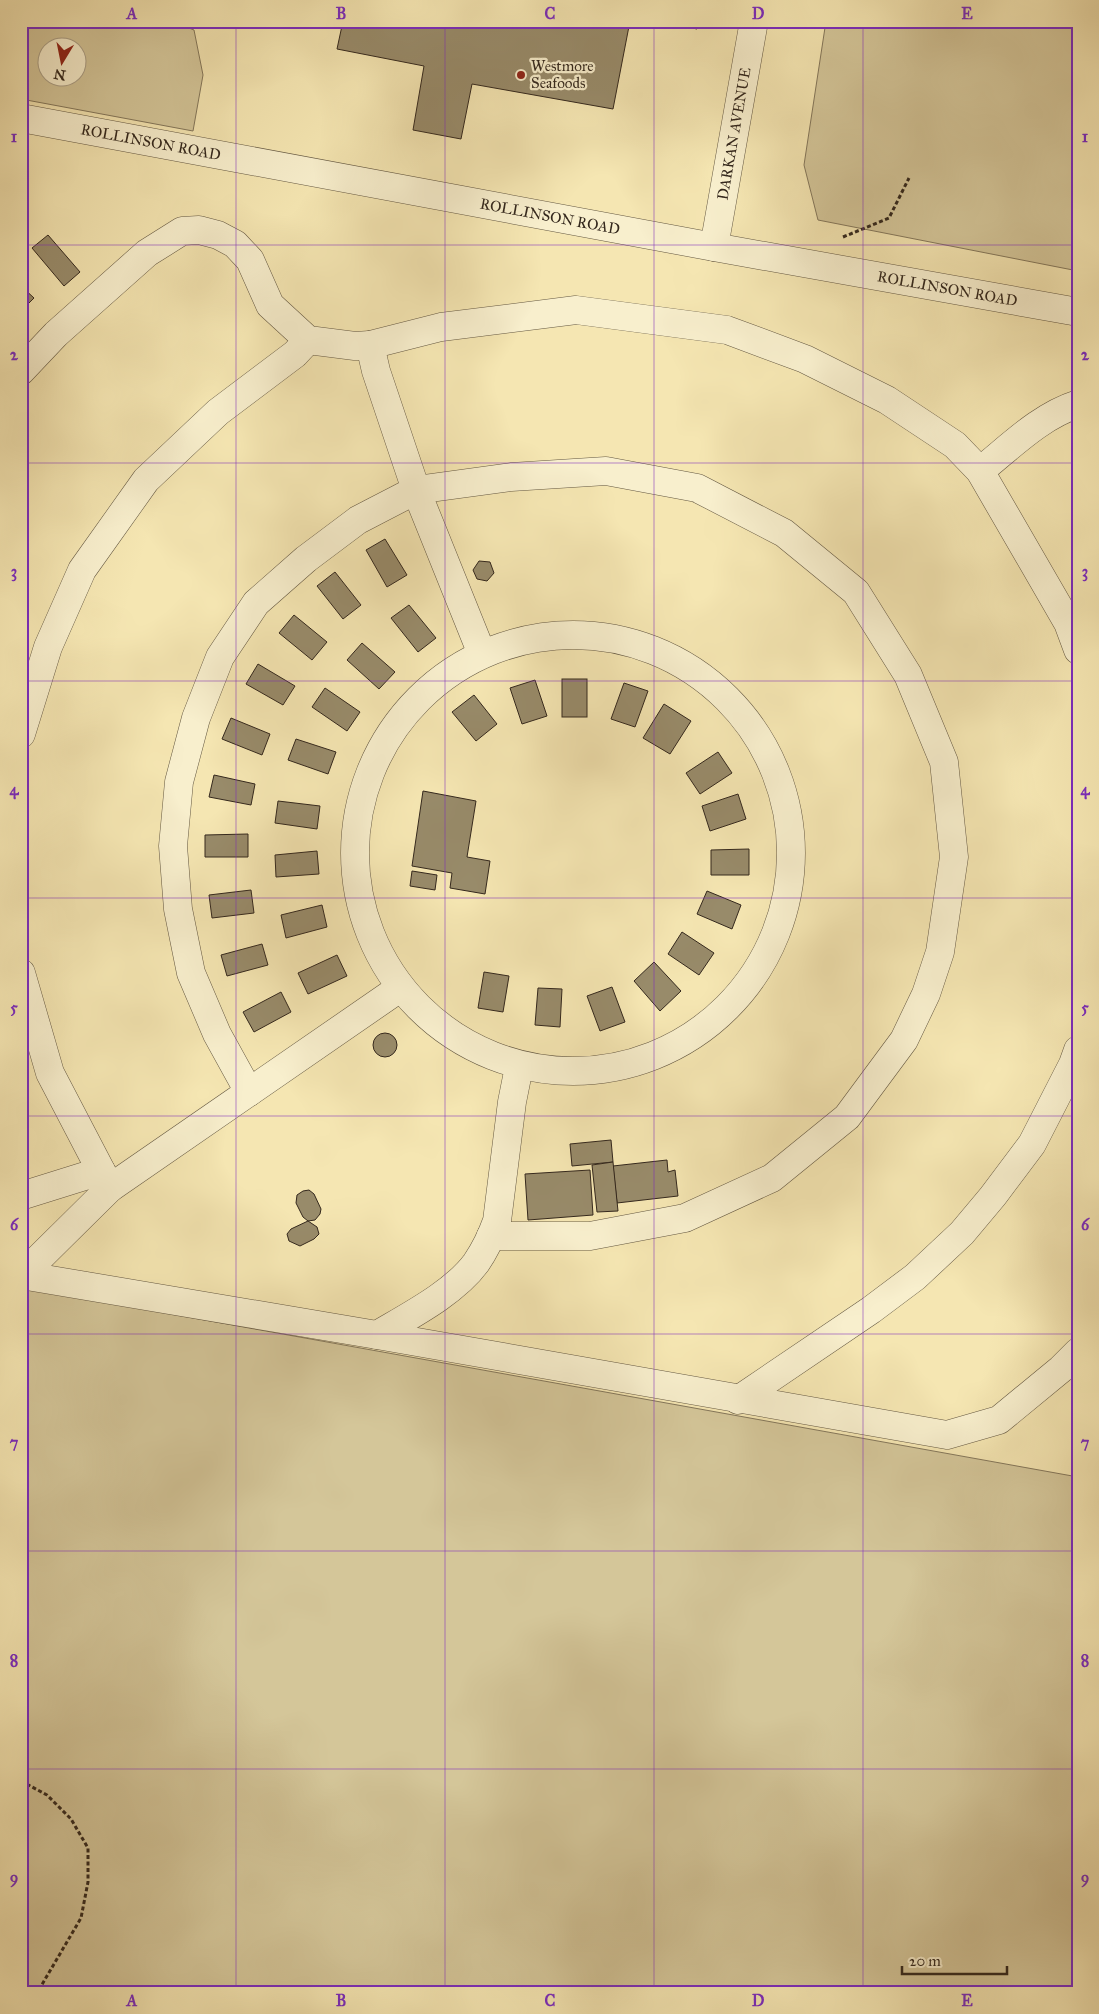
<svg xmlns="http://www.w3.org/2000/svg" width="1099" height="2014" viewBox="0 0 1099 2014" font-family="'IM FELL Great Primer',serif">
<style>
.green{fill:#d4c699;stroke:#84775b;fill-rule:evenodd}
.building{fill:#988b6a;stroke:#34281d}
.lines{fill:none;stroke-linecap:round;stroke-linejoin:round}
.minor-casing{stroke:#645842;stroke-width:29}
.path{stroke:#34281d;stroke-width:3;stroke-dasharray:4 2.5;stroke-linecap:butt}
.minor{stroke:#f8efcd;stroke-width:28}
.grid{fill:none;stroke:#7b2cbf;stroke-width:1;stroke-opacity:0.55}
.poi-dot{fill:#8f2418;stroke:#f8efcd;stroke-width:2}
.labels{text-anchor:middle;stroke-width:4.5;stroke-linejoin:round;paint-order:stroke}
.poi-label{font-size:15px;fill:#34281d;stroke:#f8efcd;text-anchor:start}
.street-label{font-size:15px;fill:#34281d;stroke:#f8efcd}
.neatline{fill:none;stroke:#7b2cbf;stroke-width:2}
.grid-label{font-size:16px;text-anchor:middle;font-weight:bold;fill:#7b2cbf}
</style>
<rect width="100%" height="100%" fill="#f5e6b2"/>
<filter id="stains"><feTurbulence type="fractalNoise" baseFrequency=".004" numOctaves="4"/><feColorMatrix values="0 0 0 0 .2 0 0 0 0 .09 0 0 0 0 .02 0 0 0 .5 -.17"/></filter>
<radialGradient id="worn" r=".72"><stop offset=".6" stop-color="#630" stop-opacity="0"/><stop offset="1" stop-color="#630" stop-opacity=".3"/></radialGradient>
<g class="green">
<path d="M 21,21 L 171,21 L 194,30 L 203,75 L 193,131 L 21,99 ZM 48,48 L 78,48 L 78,78 L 48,78 Z"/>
<polygon points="826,21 1078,21 1078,271 818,220 804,165"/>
<polygon points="21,1287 1078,1477 1078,1993 21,1993"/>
</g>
<g class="building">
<polygon points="343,21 630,21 613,109 472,84 461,139 413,130 424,66 337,49"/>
<polygon points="660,21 698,21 697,29"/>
<polygon points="48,235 80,272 64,286 32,248"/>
<polygon points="21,286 34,298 21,311"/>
<polygon points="385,539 407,575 387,587 366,550"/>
<polygon points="479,561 490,562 494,573 487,581 477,579 473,570"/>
<polygon points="335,572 361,605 343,619 317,586"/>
<polygon points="409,605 436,638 418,652 391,618"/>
<polygon points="294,615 327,642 312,660 279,633"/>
<polygon points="362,643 395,672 379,689 347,660"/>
<polygon points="258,664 295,686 283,705 246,684"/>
<rect x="562" y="679" width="25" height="38"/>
<polygon points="535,680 547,716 522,724 510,688"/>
<polygon points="624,683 648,691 635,727 611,719"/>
<polygon points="325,688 360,712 347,731 312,707"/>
<polygon points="474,695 497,724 476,741 452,712"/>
<polygon points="664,704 691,721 670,754 643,738"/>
<polygon points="231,718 270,734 262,755 222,739"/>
<polygon points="296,739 336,752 328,774 288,760"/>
<polygon points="718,752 732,773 700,794 686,773"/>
<polygon points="214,775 255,784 251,805 209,797"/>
<polygon points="423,791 476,801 467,857 490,861 485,894 450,888 452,873 412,866"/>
<polygon points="738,794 746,819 710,831 702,806"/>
<polygon points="278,801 320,806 317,829 275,823"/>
<polygon points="248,834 248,857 205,857 205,835"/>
<polygon points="749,849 749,875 711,875 711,850"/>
<polygon points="317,851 319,874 276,877 275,855"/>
<polygon points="412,871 437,875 435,890 410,886"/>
<polygon points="251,890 254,913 212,918 209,895"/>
<polygon points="707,891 741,905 732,929 697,914"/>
<polygon points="322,905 327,927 286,938 281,915"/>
<polygon points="682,932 714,953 699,975 668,954"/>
<polygon points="262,944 268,965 227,976 221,955"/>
<polygon points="337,955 347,976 308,994 298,973"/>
<polygon points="654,962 681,991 660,1011 634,981"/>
<polygon points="484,972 509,976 503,1012 478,1008"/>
<polygon points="612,987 625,1022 600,1031 587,996"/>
<polygon points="538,988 562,989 560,1027 535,1025"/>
<polygon points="281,992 291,1012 254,1032 243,1012"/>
<circle cx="385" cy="1045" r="12"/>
<polygon points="611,1140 613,1162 572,1166 570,1144"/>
<polygon points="667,1160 668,1172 675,1170 678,1196 617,1203 613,1166"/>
<polygon points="613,1162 618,1211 597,1212 592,1165"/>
<polygon points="590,1170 593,1215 528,1220 525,1174"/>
<polygon points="309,1190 314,1194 321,1209 320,1214 315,1220 308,1221 303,1217 296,1203 297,1195 303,1191"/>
<polygon points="308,1221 317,1227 319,1234 314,1239 300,1246 289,1241 287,1234 291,1229"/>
</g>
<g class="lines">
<g class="minor-casing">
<g id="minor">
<path id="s1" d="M 21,118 L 714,247 L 1078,312"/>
<path id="s2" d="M 714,247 L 754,21"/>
<polyline points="370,345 441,327 576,310 727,330 805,359 887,400 955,445 980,471 1068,623 1078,650"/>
<polyline points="21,371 56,334 147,253 182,231 199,230 218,235 235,244 250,260 270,305 308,340 355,346 370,345 376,371 416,490 482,654"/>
<path d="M 980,471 C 1010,447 1040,416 1078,404"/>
<circle cx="573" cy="853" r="218"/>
<polyline points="21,734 48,647 82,570 146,480 218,412 295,354 308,340"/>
<polyline points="21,973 50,1073 110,1188"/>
<polyline points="249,1092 217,1034 191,973 178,909 173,846 179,782 196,718 220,657 256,603 306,559 358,520 416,490 511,477 606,471 697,488 784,533 856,592 908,675 944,762 954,857 940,952 926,994 904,1040 847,1117 772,1178 685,1218 590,1236 491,1236"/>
<polyline points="21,1196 101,1171"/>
<polyline points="21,1275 377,1335 947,1435 999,1420 1061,1369 1078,1352"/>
<polyline points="22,1275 110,1188 394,992"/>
<path d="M 377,1335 C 409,1316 454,1293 476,1263 C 485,1250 492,1235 497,1221 L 512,1102 L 519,1067"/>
<polyline points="738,1400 871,1310 915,1277 962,1233 993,1196 1032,1144 1073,1064 1078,1050"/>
</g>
</g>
<g class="path">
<polyline points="843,237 889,218 909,178"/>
<polyline points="21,1781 47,1795 71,1819 88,1848 88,1882 81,1918 37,1993"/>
</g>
<use href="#minor" class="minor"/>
</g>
<path class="grid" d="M 236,21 L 236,1993M 445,21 L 445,1993M 654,21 L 654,1993M 863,21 L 863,1993M 21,245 L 1078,245M 21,463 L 1078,463M 21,681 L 1078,681M 21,898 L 1078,898M 21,1116 L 1078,1116M 21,1334 L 1078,1334M 21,1551 L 1078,1551M 21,1769 L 1078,1769"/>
<circle class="poi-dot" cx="521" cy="75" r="5"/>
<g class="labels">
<g class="poi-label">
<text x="531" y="71">Westmore<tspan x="531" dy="17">Seafoods</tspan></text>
</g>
<g class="street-label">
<text dy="5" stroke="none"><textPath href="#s2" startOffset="115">DARKAN AVENUE</textPath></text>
<text dy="5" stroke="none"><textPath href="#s1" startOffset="132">ROLLINSON ROAD</textPath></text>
<text dy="5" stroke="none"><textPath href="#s1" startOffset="538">ROLLINSON ROAD</textPath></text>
<text dy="5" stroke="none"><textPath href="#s1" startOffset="942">ROLLINSON ROAD</textPath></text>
</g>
</g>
<rect width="1099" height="2014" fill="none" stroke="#f5e6b2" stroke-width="55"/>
<g transform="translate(62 62) rotate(190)"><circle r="24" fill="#f8efcd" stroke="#aa9f87"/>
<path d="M0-4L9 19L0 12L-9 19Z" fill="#8f2418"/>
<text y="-8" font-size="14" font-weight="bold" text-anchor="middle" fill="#34281d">N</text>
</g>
<path d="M902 1966v8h105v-8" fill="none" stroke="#34281d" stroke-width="2.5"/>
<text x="909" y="1966" font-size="15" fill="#34281d" stroke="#f8efcd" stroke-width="4" paint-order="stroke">20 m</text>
<rect x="28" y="28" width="1044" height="1958" class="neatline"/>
<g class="grid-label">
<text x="132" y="19">A</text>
<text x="341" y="19">B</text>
<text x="550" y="19">C</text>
<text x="758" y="19">D</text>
<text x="967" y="19">E</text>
<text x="14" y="142">1</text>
<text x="1085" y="142">1</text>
<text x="14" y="360">2</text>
<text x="1085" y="360">2</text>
<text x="14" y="577">3</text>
<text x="1085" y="577">3</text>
<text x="14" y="795">4</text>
<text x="1085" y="795">4</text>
<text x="14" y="1013">5</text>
<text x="1085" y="1013">5</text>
<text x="14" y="1230">6</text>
<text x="1085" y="1230">6</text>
<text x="14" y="1448">7</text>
<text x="1085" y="1448">7</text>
<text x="14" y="1666">8</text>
<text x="1085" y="1666">8</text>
<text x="14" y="1883">9</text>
<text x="1085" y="1883">9</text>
<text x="132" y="2006">A</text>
<text x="341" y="2006">B</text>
<text x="550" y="2006">C</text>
<text x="758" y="2006">D</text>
<text x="967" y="2006">E</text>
</g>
<rect width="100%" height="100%" filter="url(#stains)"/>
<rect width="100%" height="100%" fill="url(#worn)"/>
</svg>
